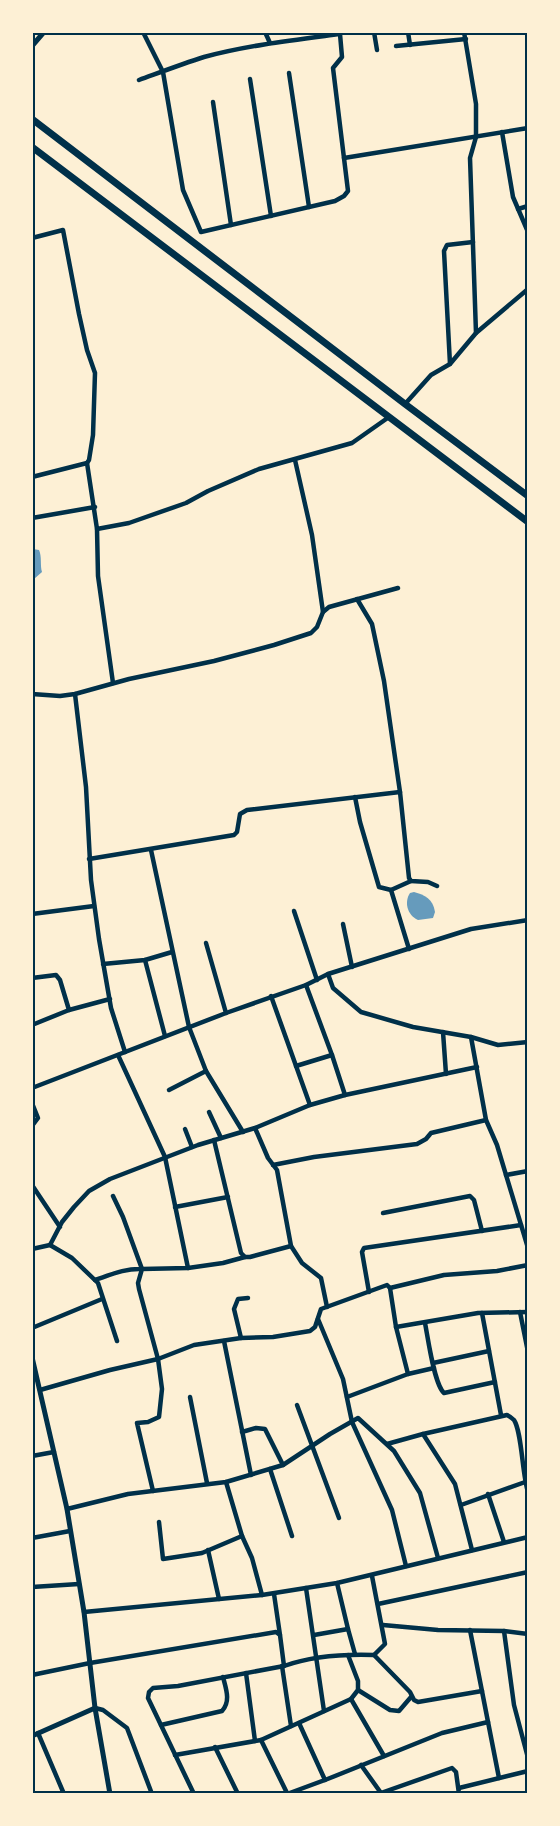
<svg xmlns="http://www.w3.org/2000/svg" width="560" height="1826" viewBox="0 0 560 1826" font-family="'Exo 2',sans-serif">
<style>
.water{fill:#669bbc}
.lines{fill:none;stroke-linecap:round;stroke-linejoin:round}
.minor{stroke:#003049;stroke-width:4.5}
.tertiary{stroke:#003049;stroke-width:5}
.primary{stroke:#003049;stroke-width:7}
.neatline{fill:none;stroke:#003049;stroke-width:2}
</style>
<rect width="100%" height="100%" fill="#fdf0d5"/>
<g class="water">
<path d="M 33,549 L 39,550 C 42,556 40,566 42,572 L 34,579 L 33,579 Z"/>
<path d="M 414,892 C 425,895 433,899 435,912 L 433,918 L 418,920 C 407,915 404,902 410,893 Z"/>
</g>
<g class="lines">
<g class="minor">
<polyline points="265,32 270,43"/>
<polyline points="374,32 377,50"/>
<polyline points="408,32 410,45"/>
<polyline points="464,32 476,104 476,137 470,158 476,333"/>
<polyline points="396,46 466,39"/>
<polyline points="289,73 309,207"/>
<polyline points="250,79 271,216"/>
<path d="M 139,80 C 161,72 182,64 204,57 C 249,45 294,40 340,34 L 342,57 L 333,68 L 348,191 L 344,196 L 335,201 L 201,232 L 183,190 L 163,72 L 143,32"/>
<polyline points="213,102 231,225"/>
<polyline points="502,132 513,197 528,232"/>
<polyline points="344,158 528,128"/>
<polyline points="518,209 528,206"/>
<polyline points="32,238 63,230 79,314 87,350 95,373 93,435 89,460 87,463 32,477"/>
<polyline points="450,364 444,251 447,245 473,242"/>
<polyline points="405,404 431,375 450,364 476,333 528,289"/>
<polyline points="295,460 312,535 323,612"/>
<polyline points="87,463 97,529 129,523 186,503 208,491 259,469 352,443 389,417"/>
<polyline points="32,518 95,507"/>
<polyline points="97,529 98,576 113,683"/>
<polyline points="357,599 372,624 384,681 400,792 409,878 411,881 428,882 437,886"/>
<polyline points="32,694 60,696 75,694 129,679 214,661 274,645 311,633 317,627 323,612 329,607 398,588"/>
<polyline points="75,694 86,787 91,880 99,939 111,1008 125,1052"/>
<polyline points="355,797 360,822 379,887 391,890 409,949"/>
<polyline points="151,850 189,1027 206,1071 243,1132"/>
<polyline points="89,859 234,835 237,832 240,814 247,810 400,792"/>
<polyline points="391,890 411,881"/>
<polyline points="294,911 317,980"/>
<polyline points="32,914 94,906"/>
<polyline points="343,924 352,967"/>
<polyline points="206,943 226,1013"/>
<polyline points="145,960 165,1036"/>
<polyline points="103,964 145,960 172,952"/>
<polyline points="328,974 333,988 361,1012 413,1027 471,1037 498,1045 528,1042"/>
<polyline points="32,978 56,975 60,980 69,1010"/>
<polyline points="306,985 332,1055 345,1095"/>
<polyline points="271,996 310,1105"/>
<polyline points="32,1025 69,1010 110,999"/>
<polyline points="443,1032 446,1074"/>
<polyline points="471,1037 486,1120 497,1145 528,1248"/>
<polyline points="118,1055 165,1157 188,1268 142,1269 138,1283 139,1289 158,1359 162,1389 159,1417 148,1422 137,1423 153,1491"/>
<polyline points="296,1066 332,1055"/>
<polyline points="32,1088 226,1013 306,985 328,974 471,929 528,920"/>
<polyline points="169,1090 206,1071"/>
<polyline points="32,1103 38,1118 32,1126"/>
<polyline points="209,1112 221,1138"/>
<polyline points="255,1128 268,1158 277,1170 291,1246 302,1263 321,1278 327,1307"/>
<polyline points="185,1129 192,1147"/>
<polyline points="214,1140 241,1253 245,1257 250,1257 291,1246"/>
<polyline points="273,1165 314,1157 417,1144 426,1139 431,1133 486,1120"/>
<polyline points="506,1175 528,1171"/>
<polyline points="32,1185 60,1227"/>
<polyline points="175,1207 228,1197"/>
<polyline points="383,1213 470,1196 474,1200 482,1231"/>
<polyline points="50,1245 62,1222 74,1207 89,1191 110,1179 198,1145 255,1128 310,1105 345,1095 477,1067"/>
<polyline points="32,1249 50,1245 72,1258 98,1283 117,1341"/>
<polyline points="188,1268 223,1263 245,1257"/>
<path d="M 95,1280 C 110,1275 126,1268 142,1269 L 123,1217 L 113,1196"/>
<polyline points="390,1288 444,1275 497,1271 528,1265"/>
<polyline points="369,1292 362,1252 364,1248 521,1225"/>
<polyline points="520,1312 528,1352"/>
<polyline points="482,1313 501,1415"/>
<polyline points="318,1319 343,1379 352,1422 392,1510 406,1566"/>
<path d="M 425,1323 C 428,1338 434,1384 444,1393 L 495,1382"/>
<polyline points="396,1327 478,1313 528,1312"/>
<polyline points="32,1328 102,1299"/>
<polyline points="241,1338 234,1309 238,1299 248,1298"/>
<polyline points="224,1341 251,1475"/>
<polyline points="433,1363 489,1351"/>
<polyline points="40,1390 110,1370 158,1359 194,1345 241,1338 273,1337 310,1331 315,1327 321,1309 387,1285 390,1288 396,1327 408,1374"/>
<polyline points="190,1397 207,1483"/>
<polyline points="347,1397 408,1374 434,1368"/>
<polyline points="297,1405 339,1518"/>
<polyline points="242,1432 256,1428 265,1429 283,1465"/>
<path d="M 423,1434 L 507,1415 C 509,1416 512,1418 514,1420 C 522,1432 522,1474 528,1492"/>
<polyline points="387,1444 423,1434 455,1484 472,1550"/>
<polyline points="32,1456 54,1452"/>
<polyline points="270,1469 292,1536"/>
<polyline points="226,1482 242,1536 252,1558 262,1595"/>
<polyline points="488,1494 504,1542"/>
<polyline points="461,1505 528,1481"/>
<polyline points="67,1509 128,1494 226,1482 283,1465 330,1434 358,1418 394,1451 420,1493 438,1558"/>
<polyline points="159,1522 163,1559 202,1553 242,1536"/>
<polyline points="32,1538 70,1531"/>
<polyline points="208,1550 219,1599"/>
<polyline points="372,1576 385,1644 374,1655"/>
<polyline points="337,1583 348,1629"/>
<polyline points="32,1587 79,1584"/>
<polyline points="306,1588 324,1711"/>
<polyline points="274,1594 280,1635"/>
<polyline points="378,1604 528,1572"/>
<polyline points="84,1612 262,1595 337,1583 528,1537"/>
<polyline points="383,1625 438,1630 504,1631 528,1634"/>
<polyline points="470,1630 499,1778"/>
<polyline points="504,1631 514,1705 528,1758"/>
<polyline points="314,1635 348,1629 355,1654"/>
<polyline points="282,1666 291,1726"/>
<polyline points="246,1673 255,1741"/>
<polyline points="32,1675 90,1663 276,1632 280,1635 284,1666"/>
<polyline points="358,1690 390,1710 399,1711 411,1697"/>
<polyline points="351,1699 384,1756"/>
<polyline points="95,1708 103,1710 127,1728 152,1794"/>
<polyline points="299,1723 325,1780"/>
<path d="M 161,1725 L 222,1711 C 231,1701 226,1689 223,1677"/>
<polyline points="38,1733 64,1794"/>
<polyline points="261,1740 287,1793"/>
<polyline points="215,1747 238,1794"/>
<polyline points="175,1755 261,1740 351,1699 358,1690 358,1681 348,1655"/>
<polyline points="361,1765 381,1793"/>
<polyline points="459,1788 528,1771"/>
<path d="M 194,1794 L 148,1698 L 149,1692 L 153,1688 L 178,1686 L 284,1666 C 312,1656 344,1654 374,1655 L 410,1692 L 414,1700 L 418,1702 L 482,1691"/>
<polyline points="287,1794 325,1780 442,1733 488,1722"/>
<polyline points="378,1794 452,1768 456,1772 459,1794"/>
</g>
<g class="tertiary">
<polyline points="32,46 44,32"/>
<polyline points="32,1357 67,1509 84,1612 95,1708 110,1794"/>
<polyline points="32,1736 95,1708"/>
</g>
<g class="primary">
<polyline points="32,119 405,404 528,496"/>
<polyline points="32,147 528,522"/>
</g>
</g>
<rect width="560" height="1826" fill="none" stroke="#fdf0d5" stroke-width="68"/>
<rect x="34" y="34" width="492" height="1758" class="neatline"/>
</svg>
